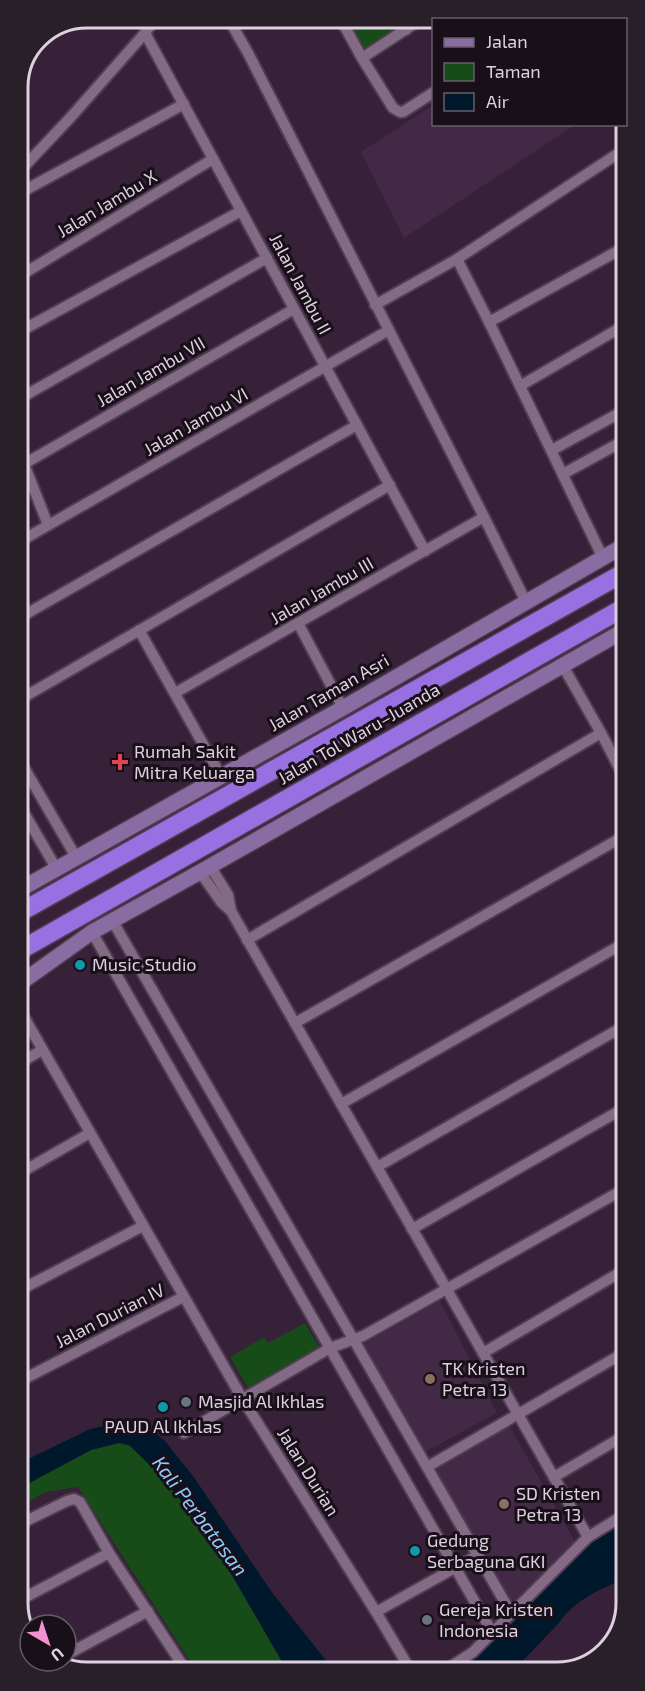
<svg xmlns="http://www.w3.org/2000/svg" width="645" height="1691" viewBox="0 0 645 1691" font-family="'Exo 2',sans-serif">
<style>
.built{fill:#422945}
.green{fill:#174b17}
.water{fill:#00182c}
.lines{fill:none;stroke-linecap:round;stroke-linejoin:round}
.minor-casing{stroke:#4f3e51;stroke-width:14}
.secondary-casing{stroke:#4f3e51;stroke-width:18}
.motorway-casing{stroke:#4f3e51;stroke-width:21}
.minor{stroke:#836a85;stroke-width:10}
.secondary{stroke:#896ca1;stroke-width:15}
.motorway{stroke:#9870e2;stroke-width:18}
.health-dot{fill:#e0444e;stroke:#180f19;stroke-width:2}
.culture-dot{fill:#0f9aa8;stroke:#180f19;stroke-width:2}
.education-dot{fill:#8d6e63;stroke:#180f19;stroke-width:2}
.worship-dot{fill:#6b7280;stroke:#180f19;stroke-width:2}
.labels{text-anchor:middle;stroke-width:6;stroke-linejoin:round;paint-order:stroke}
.street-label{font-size:18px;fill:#ded1df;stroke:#180f19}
.poi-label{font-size:18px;fill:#ded1df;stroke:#180f19;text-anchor:start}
.water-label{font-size:20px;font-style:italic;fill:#8fcbfd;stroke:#180f19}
.rim{fill:none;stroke:#ded1df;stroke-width:3}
</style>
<rect width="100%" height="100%" fill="#362138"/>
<g class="built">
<polygon points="433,105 434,124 575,125 404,238 361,152"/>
<polygon points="440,1301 497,1413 423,1453 362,1345"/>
<polygon points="509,1425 575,1542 511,1606 432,1467"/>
</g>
<g class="green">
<polygon points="346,18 395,18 400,28 364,52"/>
<polygon points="305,1323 319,1347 248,1388 230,1357 264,1337 268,1343"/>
<polygon points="119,1443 132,1447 162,1477 208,1534 288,1672 197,1672 78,1487 46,1492 20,1506 20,1488 91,1450"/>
</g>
<g class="water">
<polygon points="118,1423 144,1428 155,1433 165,1441 193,1476 271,1591 335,1672 288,1672 208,1534 162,1477 129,1445 119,1443 91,1450 20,1488 20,1463 90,1429"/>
<path d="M 627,1519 L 627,1578 C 602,1588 574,1600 558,1624 L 513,1671 L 455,1671 L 472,1660 L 514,1619 L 554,1577 L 592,1542 Z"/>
</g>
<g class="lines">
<g class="minor-casing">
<g id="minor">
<polyline points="228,18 248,53 484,517 526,602"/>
<polyline points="340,18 362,58 393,108 400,112 403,112 434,92"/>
<polyline points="399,18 406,30"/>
<polyline points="547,20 549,18"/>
<polyline points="145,33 425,551"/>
<polyline points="362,58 423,18"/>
<polyline points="18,173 70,118 145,33 156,18"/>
<polyline points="18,194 184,104"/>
<polyline points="457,259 489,322 603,558"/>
<polyline points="18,277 213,159"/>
<polyline points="375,305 457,259 625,149"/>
<polyline points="489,322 625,247"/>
<polyline points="19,332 241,211"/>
<polyline points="520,386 625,325"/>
<polyline points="19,399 267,258"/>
<polyline points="552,450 625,410"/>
<polyline points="19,451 48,525"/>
<polyline points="24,464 294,309"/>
<polyline points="563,474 625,440"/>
<polyline points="19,542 389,330"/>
<polyline points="19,618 357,425"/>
<polyline points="298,623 343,708"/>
<polyline points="139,630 221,776"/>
<polyline points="563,666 601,733 626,781"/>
<polyline points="175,693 484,517"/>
<polyline points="19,700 390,485"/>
<polyline points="19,759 76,857"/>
<polyline points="19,804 56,868"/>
<polyline points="210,866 228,895 231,911"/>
<polyline points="200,872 221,902 231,911 588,1537"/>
<polyline points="112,920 511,1613"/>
<polyline points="92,932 492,1632"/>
<polyline points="247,940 601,733"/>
<polyline points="20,1010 242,1398 376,1612 411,1671"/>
<polyline points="295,1023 626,835"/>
<polyline points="20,1063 42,1050"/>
<polyline points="341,1104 626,942"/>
<polyline points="377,1167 626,1025"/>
<polyline points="20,1173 90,1133"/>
<polyline points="412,1229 626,1107"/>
<polyline points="20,1290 143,1226"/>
<polyline points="483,1353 626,1269"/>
<polyline points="20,1381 183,1297"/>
<polyline points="184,1433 330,1348 363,1336 626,1188"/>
<polyline points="427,1467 627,1351"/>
<polyline points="554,1477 627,1434"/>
<polyline points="20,1524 67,1501 74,1499 80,1502 109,1553 187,1672"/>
<polyline points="20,1600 109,1553"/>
<polyline points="376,1612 478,1555"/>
<polyline points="66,1655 148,1611"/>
<polyline points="55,1661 56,1661"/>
<polyline points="444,1671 473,1652 588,1537 627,1513"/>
</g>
</g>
<g class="secondary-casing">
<g id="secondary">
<polyline points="19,890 343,708 625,545"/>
<polyline points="19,984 92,932 200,872 625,630"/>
</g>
</g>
<g class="motorway-casing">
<g id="motorway">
<polyline points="19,913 625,572"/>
<polyline points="19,951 625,607"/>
</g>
</g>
<use href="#minor" class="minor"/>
<use href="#secondary" class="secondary"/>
<use href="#motorway" class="motorway"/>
</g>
<path class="health-dot" d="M117 753h6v6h6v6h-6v6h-6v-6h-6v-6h6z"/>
<g class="culture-dot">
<circle cx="80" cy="965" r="6"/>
<circle cx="163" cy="1407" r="6"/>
<circle cx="415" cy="1551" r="6"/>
</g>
<g class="education-dot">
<circle cx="430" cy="1379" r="6"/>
<circle cx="504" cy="1504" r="6"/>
</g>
<g class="worship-dot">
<circle cx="186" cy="1402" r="6"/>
<circle cx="427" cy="1620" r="6"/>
</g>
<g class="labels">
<g class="street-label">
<text transform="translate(107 204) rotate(-31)" y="6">Jalan Jambu X</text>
<text transform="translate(300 284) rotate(62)" y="6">Jalan Jambu II</text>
<text transform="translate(151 372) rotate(-30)" y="6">Jalan Jambu VII</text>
<text transform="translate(196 422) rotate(-30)" y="6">Jalan Jambu VI</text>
<text transform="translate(322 591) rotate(-30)" y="6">Jalan Jambu III</text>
<text transform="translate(329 693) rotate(-30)" y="6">Jalan Taman Asri</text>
<text transform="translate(359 734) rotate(-30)" y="6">Jalan Tol Waru–Juanda</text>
<text transform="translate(110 1316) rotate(-27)" y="6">Jalan Durian IV</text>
<text transform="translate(308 1472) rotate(58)" y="6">Jalan Durian</text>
</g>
<g class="poi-label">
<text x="134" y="758">Rumah Sakit<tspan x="134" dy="21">Mitra Keluarga</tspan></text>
<text x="92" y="971">Music Studio</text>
<text x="442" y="1375">TK Kristen<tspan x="442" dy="21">Petra 13</tspan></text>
<text x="198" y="1408">Masjid Al Ikhlas</text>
<text x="163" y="1433" text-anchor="middle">PAUD Al Ikhlas</text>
<text x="516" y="1500">SD Kristen<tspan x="516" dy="21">Petra 13</tspan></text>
<text x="427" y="1547">Gedung<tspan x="427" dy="21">Serbaguna GKI</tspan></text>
<text x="439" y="1616">Gereja Kristen<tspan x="439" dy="21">Indonesia</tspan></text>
</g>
<g class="water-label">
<text transform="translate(200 1516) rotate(53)" y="7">Kali Perbatasan</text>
</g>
</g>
<path d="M0 0H645V1691H0ZM87 28H557A59 59 0 0 1 616 87V1603A59 59 0 0 1 557 1662H87A59 59 0 0 1 28 1603V87A59 59 0 0 1 87 28Z" fill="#281f29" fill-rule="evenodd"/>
<path class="rim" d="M87 28H557A59 59 0 0 1 616 87V1603A59 59 0 0 1 557 1662H87A59 59 0 0 1 28 1603V87A59 59 0 0 1 87 28Z"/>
<rect x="432" y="18" width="195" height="108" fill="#180f19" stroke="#675d68" stroke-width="1.5"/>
<rect x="444" y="38" width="30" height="9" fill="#896ca1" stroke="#675d68" stroke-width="1.5"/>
<text x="486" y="48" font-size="18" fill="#ded1df">Jalan</text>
<rect x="444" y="63" width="30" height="18" fill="#174b17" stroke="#675d68" stroke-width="1.5"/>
<text x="486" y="78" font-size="18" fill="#ded1df">Taman</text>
<rect x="444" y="93" width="30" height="18" fill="#00182c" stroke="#675d68" stroke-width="1.5"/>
<text x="486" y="108" font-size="18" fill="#ded1df">Air</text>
<g transform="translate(48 1643) rotate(141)"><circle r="28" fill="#180f19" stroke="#675d68" stroke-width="1.5"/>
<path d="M0-4.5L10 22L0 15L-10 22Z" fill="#f591d2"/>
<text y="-9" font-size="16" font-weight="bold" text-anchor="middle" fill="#ded1df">U</text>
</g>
</svg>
